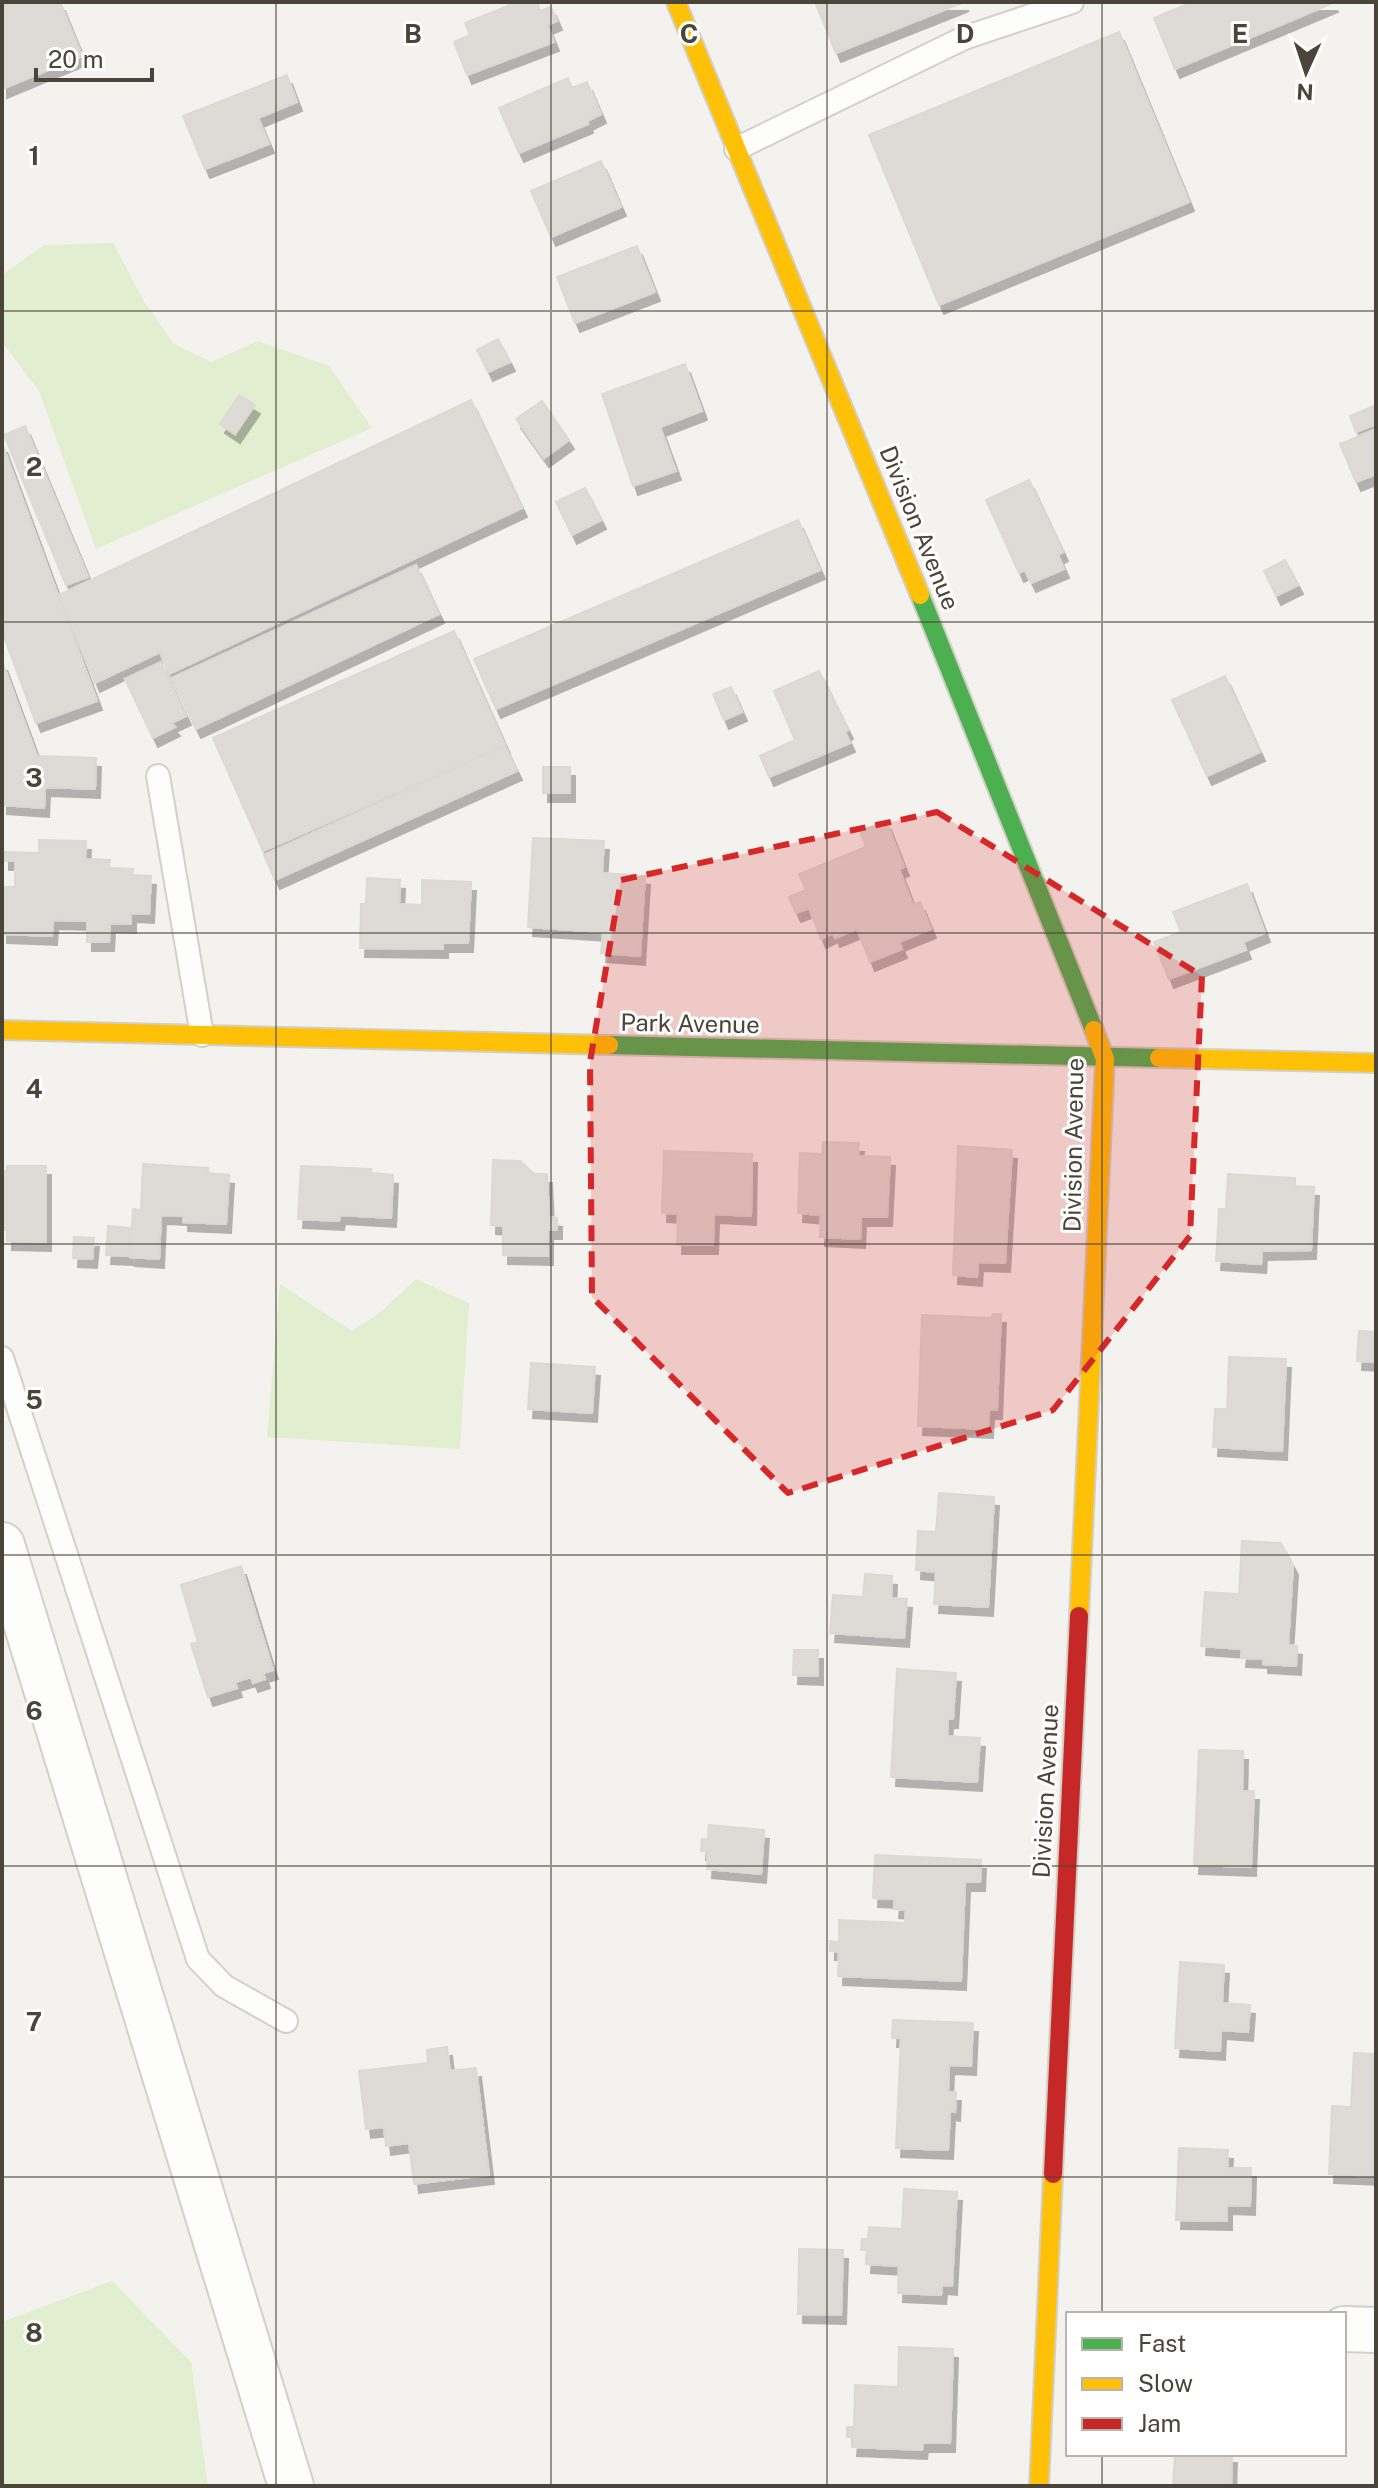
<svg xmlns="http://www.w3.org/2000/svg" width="1378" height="2488" viewBox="0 0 1378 2488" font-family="'Public Sans',sans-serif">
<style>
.green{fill:#e1eecf}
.building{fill:#dedbd6;stroke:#dcd9d4;stroke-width:2;filter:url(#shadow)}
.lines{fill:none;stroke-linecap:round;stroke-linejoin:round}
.lane-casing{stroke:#d2d0cb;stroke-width:26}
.street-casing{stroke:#d2d0cb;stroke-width:48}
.fast-casing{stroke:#d3cfc5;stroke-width:22}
.slow-casing{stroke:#d3cfc5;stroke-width:22}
.jam-casing{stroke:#d3cfc5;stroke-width:22}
.lane{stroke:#fdfdfc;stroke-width:22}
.street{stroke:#fdfdfc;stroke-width:44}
.fast{stroke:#4caf50;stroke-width:18}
.slow{stroke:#ffc107;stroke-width:18}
.jam{stroke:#c62828;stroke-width:18}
.marked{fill:#d62828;fill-opacity:0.2;stroke:#d62828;stroke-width:6;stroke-dasharray:16 10;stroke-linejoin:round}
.grid{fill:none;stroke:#4b4439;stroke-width:2;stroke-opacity:0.55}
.labels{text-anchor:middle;stroke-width:6;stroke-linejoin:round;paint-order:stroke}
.street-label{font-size:24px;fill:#4b4439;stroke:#fff}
.grid-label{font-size:26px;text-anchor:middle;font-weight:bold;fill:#4b4439;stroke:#fff;stroke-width:6;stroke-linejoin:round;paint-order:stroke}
</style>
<defs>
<filter id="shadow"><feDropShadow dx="5" dy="9" stdDeviation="0" flood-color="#0004"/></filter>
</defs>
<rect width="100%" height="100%" fill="#f4f2ee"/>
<g class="green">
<polygon points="113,243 145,303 174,344 211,362 258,341 329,366 372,428 96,549 39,391 2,342 2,275 44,245"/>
<polygon points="416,1279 469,1303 460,1449 267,1437 280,1284 352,1331 381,1312"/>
<polygon points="112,2281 191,2362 208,2486 2,2486 2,2322"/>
</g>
<g class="building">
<polygon points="2,2 60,2 82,56 2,89"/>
<polygon points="518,2 537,2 540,11 551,7 557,21 547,25 554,42 467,75 454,42 470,35 465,23"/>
<polygon points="815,2 964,2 836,53"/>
<polygon points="1193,2 1332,2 1333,3 1175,69 1154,18"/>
<polygon points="1119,32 1189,202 939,305 869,135"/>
<polygon points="287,75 297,102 258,118 269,144 205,169 183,116"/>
<polygon points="568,78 572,88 587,82 601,114 587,121 588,124 519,153 499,108"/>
<polygon points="601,161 621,207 551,237 531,191"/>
<polygon points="637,246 655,292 575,323 557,277"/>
<polygon points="498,339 510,362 488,372 477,350"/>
<polygon points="685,364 702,411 660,427 676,471 633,486 602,394"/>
<polygon points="239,395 255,405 235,434 220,424"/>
<polygon points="471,400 522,508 169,674 160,652 95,683 59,595"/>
<polygon points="542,401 569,440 544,458 516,419"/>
<polygon points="1376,405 1376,424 1356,432 1350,416"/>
<polygon points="25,426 88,577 66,585 4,435"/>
<polygon points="1376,429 1376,474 1356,482 1340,444"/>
<polygon points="2,443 97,701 36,723 2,631"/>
<polygon points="1029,480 1063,552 1058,555 1064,569 1031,583 1025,570 1019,573 986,500"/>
<polygon points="585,488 601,520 572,535 556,502"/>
<polygon points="798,520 820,570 496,709 474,659"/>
<polygon points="1285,560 1298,585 1276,596 1264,571"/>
<polygon points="416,565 439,614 196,729 172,678"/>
<polygon points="454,631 505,745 263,851 213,738"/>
<polygon points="2,661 37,756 96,758 95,789 45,787 44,808 2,805"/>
<polygon points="161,662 186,716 171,723 175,727 153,738 125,679"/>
<polygon points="819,671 848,730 845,732 850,743 769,777 760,756 795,740 774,691"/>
<polygon points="1225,676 1260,752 1207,776 1172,700"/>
<polygon points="731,687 742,712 724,720 713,694"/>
<polygon points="505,746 517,771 275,880 264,855"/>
<rect x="543" y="767" width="27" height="26"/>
<polygon points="886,821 904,867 899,869 913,905 920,902 931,929 899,942 902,949 870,962 857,929 835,938 833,933 821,939 809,908 796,913 789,897 806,890 799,874 866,847 860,831"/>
<polygon points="533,838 604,841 602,873 645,876 640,956 601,953 603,932 528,927"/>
<polygon points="39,840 86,841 85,859 110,860 109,868 133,869 132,875 151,876 149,914 131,913 131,924 110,923 109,942 87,942 87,921 53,920 52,936 2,934 2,887 15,887 15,861 4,861 4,852 39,853"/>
<polygon points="367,878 400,880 399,904 422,905 422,880 471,882 468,943 443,943 443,949 360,948 361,904 366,904"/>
<polygon points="1247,884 1265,933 1243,942 1246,950 1169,979 1154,942 1181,932 1173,912"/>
<polygon points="823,1142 859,1143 858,1156 890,1157 887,1217 861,1217 860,1239 820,1237 821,1215 798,1213 800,1153 822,1154"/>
<polygon points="958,1146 1012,1150 1005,1263 978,1262 977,1277 953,1275"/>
<polygon points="664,1151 752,1154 751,1216 714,1214 713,1245 677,1245 678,1214 662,1213"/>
<polygon points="493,1160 520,1161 534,1174 547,1174 549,1217 557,1218 557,1230 548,1230 548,1256 503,1255 503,1226 491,1225"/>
<polygon points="143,1164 208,1168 208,1173 229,1175 226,1224 183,1222 183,1216 161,1215 159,1259 130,1257 133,1209 141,1210"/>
<polygon points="7,1166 46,1166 46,1242 7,1241 7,1230 2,1230 2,1171 7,1171"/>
<polygon points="301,1166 371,1169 371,1173 393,1175 391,1218 340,1215 339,1221 298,1219"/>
<polygon points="1228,1174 1295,1178 1295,1186 1314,1187 1311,1250 1262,1251 1261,1264 1216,1261 1219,1209 1226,1209"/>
<polygon points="108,1226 130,1228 128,1256 106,1255"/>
<polygon points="74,1237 94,1238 92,1259 73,1258"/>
<polygon points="993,1314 1001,1314 997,1410 989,1410 988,1429 918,1426 922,1315 991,1318"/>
<polygon points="1359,1331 1376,1332 1376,1362 1357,1361"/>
<polygon points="1229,1357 1286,1359 1282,1451 1213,1447 1215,1409 1227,1409"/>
<polygon points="531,1363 595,1367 592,1413 528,1409"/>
<polygon points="939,1493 994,1497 988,1607 934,1604 936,1572 916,1570 918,1531 936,1532"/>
<polygon points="1242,1541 1281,1543 1293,1566 1288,1645 1297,1646 1296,1666 1263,1664 1263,1659 1241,1658 1242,1649 1201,1646 1205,1592 1239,1594"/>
<polygon points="241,1566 273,1670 263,1673 265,1679 253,1683 251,1677 235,1682 237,1688 208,1697 191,1644 198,1642 181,1585"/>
<polygon points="865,1574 892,1576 891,1598 907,1599 904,1638 830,1633 833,1595 863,1597"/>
<polygon points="794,1650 818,1650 818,1676 793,1675"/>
<polygon points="897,1669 956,1673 953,1719 948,1719 947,1736 980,1738 977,1782 891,1777"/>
<polygon points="1199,1750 1243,1751 1242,1791 1254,1791 1251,1867 1194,1865"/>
<polygon points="709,1825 764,1830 761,1874 707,1869 708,1851 701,1851 702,1839 708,1839"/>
<polygon points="875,1855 981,1860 980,1882 965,1882 961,1981 838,1976 839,1952 830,1951 830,1941 839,1942 839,1920 905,1923 906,1910 894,1909 895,1899 873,1898"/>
<polygon points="1180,1962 1224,1965 1222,2003 1250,2005 1248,2032 1221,2030 1220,2051 1175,2048"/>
<polygon points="893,2020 973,2023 971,2066 949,2065 948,2092 956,2092 955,2112 950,2111 948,2150 896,2148 901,2038 892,2038"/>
<polygon points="447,2047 450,2071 476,2068 489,2175 414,2184 409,2143 386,2146 384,2127 366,2129 359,2071 428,2063 427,2050"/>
<polygon points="1354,2053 1376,2054 1376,2176 1329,2174 1332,2106 1351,2107"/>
<polygon points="1179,2148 1228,2150 1227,2168 1251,2168 1250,2206 1227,2205 1227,2221 1176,2220"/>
<polygon points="904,2189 957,2192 952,2286 942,2285 941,2295 898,2293 899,2266 866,2264 867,2250 861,2250 862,2239 868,2239 869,2227 902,2229"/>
<polygon points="799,2249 843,2250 841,2315 798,2314"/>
<polygon points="899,2347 953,2349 950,2443 923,2443 922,2450 852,2447 853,2437 847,2437 847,2427 854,2427 855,2385 898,2387"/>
<polygon points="1175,2454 1232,2454 1231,2486 1173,2486"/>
</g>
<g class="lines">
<g class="lane-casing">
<g id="lane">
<polyline points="736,149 964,38 1072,2"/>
<polyline points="158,776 202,1035"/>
<polyline points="2,1358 198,1959 224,1986 286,2021"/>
</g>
</g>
<g class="street-casing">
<g id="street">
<polyline points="2,1545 291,2486"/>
<polyline points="1344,2329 1376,2330"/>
</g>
</g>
<g class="fast-casing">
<g id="fast">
<polyline points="920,595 1094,1030"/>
<polyline points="609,1045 1159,1058"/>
</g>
</g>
<g class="slow-casing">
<g id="slow">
<polyline points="676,2 920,595"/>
<polyline points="2,1030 609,1045"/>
<polyline points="1159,1058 1376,1063"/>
<polyline points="1079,1616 1105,1059 1094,1030"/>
<polyline points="1039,2486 1053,2174"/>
</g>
</g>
<g class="jam-casing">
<polyline id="jam" points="1053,2174 1079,1616"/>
</g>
<use href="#lane" class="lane"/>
<use href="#street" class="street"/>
<use href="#fast" class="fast"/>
<use href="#slow" class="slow"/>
<use href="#jam" class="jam"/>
</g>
<path class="marked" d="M 937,812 L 1202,976 L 1190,1236 L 1053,1410 L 788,1493 L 592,1297 L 590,1062 L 621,880 Z"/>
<path class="grid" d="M 276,2 L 276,2486M 551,2 L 551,2486M 827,2 L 827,2486M 1102,2 L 1102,2314M 2,311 L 1376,311M 2,622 L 1376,622M 2,933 L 1376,933M 2,1244 L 1376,1244M 2,1555 L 1376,1555M 2,1866 L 1376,1866M 2,2177 L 1376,2177M 1102,2454 L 1102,2486"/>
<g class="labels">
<g class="street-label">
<text transform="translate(919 528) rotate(68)" y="8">Division Avenue</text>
<text transform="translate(690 1024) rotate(1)" y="8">Park Avenue</text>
<text transform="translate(1074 1145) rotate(-89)" y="8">Division Avenue</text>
<text transform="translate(1046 1791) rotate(-87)" y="8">Division Avenue</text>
</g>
</g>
<g class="grid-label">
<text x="413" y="43">B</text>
<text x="689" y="43">C</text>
<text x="965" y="43">D</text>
<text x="1240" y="43">E</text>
<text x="34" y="165">1</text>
<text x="34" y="476">2</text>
<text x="34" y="787">3</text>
<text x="34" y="1098">4</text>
<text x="34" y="1409">5</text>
<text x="34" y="1720">6</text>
<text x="34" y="2031">7</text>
<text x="34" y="2342">8</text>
</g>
<rect width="1378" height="2488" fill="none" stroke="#4b4439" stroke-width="8"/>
<rect x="1066" y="2312" width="280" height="144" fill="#ffffff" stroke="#b7b4b0" stroke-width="2"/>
<rect x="1082" y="2338" width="40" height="12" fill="#4caf50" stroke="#b7b4b0" stroke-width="2"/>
<text x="1138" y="2352" font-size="24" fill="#4b4439">Fast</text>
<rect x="1082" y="2378" width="40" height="12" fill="#ffc107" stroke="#b7b4b0" stroke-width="2"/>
<text x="1138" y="2392" font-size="24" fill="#4b4439">Slow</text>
<rect x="1082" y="2418" width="40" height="12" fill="#c62828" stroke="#b7b4b0" stroke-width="2"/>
<text x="1138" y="2432" font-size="24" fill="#4b4439">Jam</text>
<g transform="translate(1306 72) rotate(183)" stroke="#ffffff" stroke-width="6" paint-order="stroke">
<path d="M0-6L14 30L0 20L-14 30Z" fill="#4b4439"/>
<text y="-12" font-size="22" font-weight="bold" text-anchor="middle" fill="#4b4439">N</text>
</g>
<path d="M36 68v12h116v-12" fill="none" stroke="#4b4439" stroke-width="4"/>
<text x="48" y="68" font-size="24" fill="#4b4439" stroke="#ffffff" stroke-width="6" paint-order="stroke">20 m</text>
</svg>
